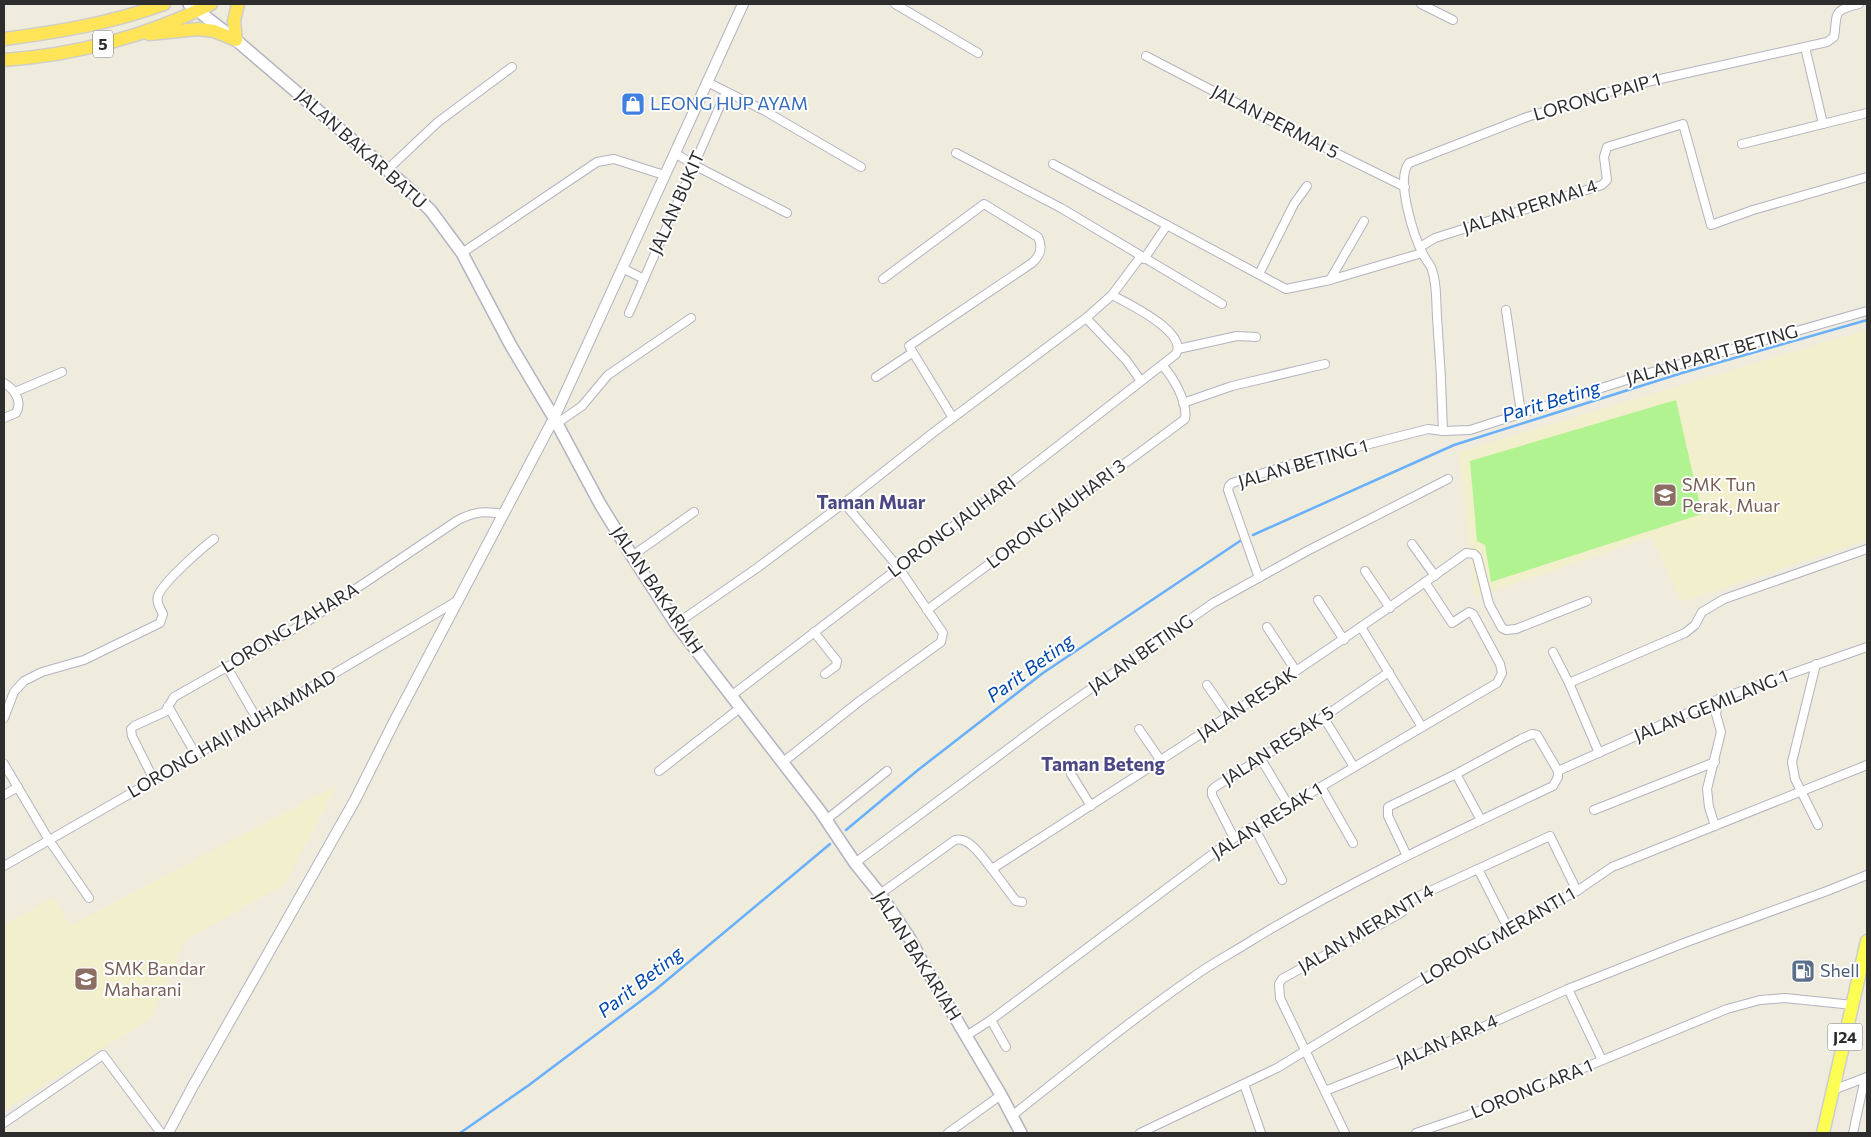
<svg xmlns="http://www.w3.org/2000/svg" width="1871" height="1137" viewBox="0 0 1871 1137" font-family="Commissioner,sans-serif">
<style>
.education{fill:#f2efcc}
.pitch{fill:#b1f390}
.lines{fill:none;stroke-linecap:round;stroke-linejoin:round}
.stream{stroke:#68b0fb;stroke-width:2.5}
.minor-casing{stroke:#b3b2c1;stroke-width:10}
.tertiary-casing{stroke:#b3b2c1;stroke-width:12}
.secondary-casing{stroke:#b3b2c1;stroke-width:14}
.primary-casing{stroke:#cdcdcd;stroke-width:15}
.trunk-casing{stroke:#cdcdcd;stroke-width:15}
.minor{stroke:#fff;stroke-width:8}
.tertiary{stroke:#fff;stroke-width:10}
.secondary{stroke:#fff;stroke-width:11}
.primary{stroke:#fdfe54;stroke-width:12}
.trunk{stroke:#fee456;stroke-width:12}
.labels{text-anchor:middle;stroke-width:4;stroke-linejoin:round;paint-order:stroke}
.shield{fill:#fff;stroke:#6c6c6c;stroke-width:1}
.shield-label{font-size:16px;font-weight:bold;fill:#2d2d2d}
.street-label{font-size:18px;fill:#2d2d2d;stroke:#fff}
.shop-label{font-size:18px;fill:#366cbe;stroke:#fff;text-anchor:start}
.education-label{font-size:18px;fill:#785e54;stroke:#fff;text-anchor:start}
.service-label{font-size:18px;fill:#4e5e75;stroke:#fff;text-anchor:start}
.water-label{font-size:19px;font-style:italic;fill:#0047ad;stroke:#fff}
.neighbourhood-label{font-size:19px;font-weight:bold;fill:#4b4883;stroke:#fff}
</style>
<rect width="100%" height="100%" fill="#efecde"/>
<g class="education">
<polygon points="1867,330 1867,540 1682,602 1651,537 1475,597 1459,452"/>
<polygon points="337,785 285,884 185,940 151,1018 4,1110 4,925 54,897 70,926"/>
</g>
<polygon class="pitch" points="1676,400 1702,514 1491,582 1485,545 1477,541 1470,461"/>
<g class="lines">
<g class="stream">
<polyline points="1253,535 1454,445 1682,373 1867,320"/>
<polyline points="846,830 918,770 1043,673 1240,541"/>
<polyline points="460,1133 529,1085 654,991 830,844"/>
</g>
<g class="minor-casing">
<g id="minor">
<polyline points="895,4 978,53"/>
<polyline points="1421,4 1453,20"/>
<polyline points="1805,47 1823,124"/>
<polyline points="1146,56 1269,120 1405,187"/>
<polyline points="707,82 765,111 861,167"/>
<polyline points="1742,144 1867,113"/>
<polyline points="675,153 694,165 787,213"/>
<polyline points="956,153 1061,208 1222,304"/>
<polyline points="1053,164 1286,289 1330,280 1422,253"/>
<polyline points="387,170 438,122 512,67"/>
<polyline points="1420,247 1435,238 1602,185 1607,180 1604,157 1607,147 1683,124 1711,225 1753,210 1867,177"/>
<polyline points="462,253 597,162 614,159 664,175"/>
<polyline points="1144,259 1167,225"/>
<polyline points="622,268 644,279"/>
<polyline points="1259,274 1294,204 1307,186"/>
<path d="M 883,279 L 984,204 L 1038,237 C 1043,247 1040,256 1032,263 L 909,346 L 953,418"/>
<polyline points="1330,280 1364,221"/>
<polyline points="1506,310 1521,413"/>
<polyline points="629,313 726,92"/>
<polyline points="1086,318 1126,360 1141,381"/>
<polyline points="1178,349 1237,336 1256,337"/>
<polyline points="876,377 912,353"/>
<path d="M 4,383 C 14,389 23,401 16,413 L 4,418"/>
<polyline points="15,392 62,372"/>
<polyline points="1183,403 1232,386 1325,364"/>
<polyline points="556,424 582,406 608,375 691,318"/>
<path d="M 1443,431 C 1442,393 1440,355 1437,317 C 1436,301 1437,282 1431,267 C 1429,263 1425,259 1423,254 C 1414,237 1395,179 1409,163 L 1527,117 L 1629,86 L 1827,42 L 1834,37 C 1838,13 1831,11 1859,4"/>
<polyline points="1412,544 1435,576"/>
<polyline points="632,556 694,512"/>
<polyline points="1365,571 1390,608"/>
<polyline points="1259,578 1228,490 1229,486 1232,483 1295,463 1428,429 1443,431 1470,430 1642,375 1867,311"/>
<polyline points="1318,600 1344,640"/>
<path d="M 927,610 L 1185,419 C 1188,402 1173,377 1162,365"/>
<polyline points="676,624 757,568 852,497 934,432 1086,318 1112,295 1141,256"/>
<polyline points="1267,627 1296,671"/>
<polyline points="1361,627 1422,727"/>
<polyline points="814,632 837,661 836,666 825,674"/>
<polyline points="1553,652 1569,683 1685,633 1695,625 1702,612 1724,599 1867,549"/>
<polyline points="1816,664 1792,762 1795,779 1818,825"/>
<polyline points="227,667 257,719"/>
<polyline points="1569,683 1599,753"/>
<polyline points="1207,685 1229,717"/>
<path d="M 731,696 L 1027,470 L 1176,354 C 1188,332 1127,303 1112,295"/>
<polyline points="168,706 196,755"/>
<path d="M 4,718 L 14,692 L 24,681 L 42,672 L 84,660 L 160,623 L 163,614 C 160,608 156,602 158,596 C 162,583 202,548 214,539"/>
<polyline points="1324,718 1354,767"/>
<polyline points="1139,729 1161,761"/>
<polyline points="1261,759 1289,806"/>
<polyline points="782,763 861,700 941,642 943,633 941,630 899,568 844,503"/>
<polyline points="4,764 49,840 89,898"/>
<polyline points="659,771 740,708"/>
<polyline points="1558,771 1719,699 1867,647"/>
<polyline points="1071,774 1091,806"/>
<polyline points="1456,774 1481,820"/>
<path d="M 154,780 L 132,736 L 131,729 L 134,726 L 165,712 L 174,697 L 308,621 L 458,520 C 476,511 485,511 504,514"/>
<polyline points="1321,787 1353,843"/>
<polyline points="4,795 18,787"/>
<polyline points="1594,810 1715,762"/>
<polyline points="826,820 887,771"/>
<polyline points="1715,826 1709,807 1707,789 1721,732 1716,714 1719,699"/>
<polyline points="1254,827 1282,880"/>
<polyline points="1234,838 1212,795 1212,790 1215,787 1293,738 1389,672"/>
<polyline points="855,863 1052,716 1213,603 1309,550 1448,479"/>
<polyline points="4,866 154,780 457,601"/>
<polyline points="992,869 1016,901 1022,902"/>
<polyline points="1478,869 1508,928"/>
<path d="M 880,894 L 955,840 C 970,836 983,859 992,869 C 1152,766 1312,664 1466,553 L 1474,554 L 1477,557 L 1489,604 L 1502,628 L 1506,630 L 1516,629 L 1587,601"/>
<polyline points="1568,989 1602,1060"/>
<polyline points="991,1020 1006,1047"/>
<polyline points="966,1036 991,1020 1234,838 1497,683 1502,673 1500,664 1473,614 1469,612 1452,623 1425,582"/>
<polyline points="1244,1084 1261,1133"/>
<polyline points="1833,1090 1867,1077"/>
<polyline points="1325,1091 1456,1039 1568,989 1684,943 1827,891 1867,875"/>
<path d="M 1013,1115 C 1072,1068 1131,1020 1193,977 C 1212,963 1234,952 1254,939 C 1350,881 1452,834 1553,786 L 1558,777 L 1558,771 L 1537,735 L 1532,734 L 1521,739 L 1456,774 L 1388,807 L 1388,816 L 1407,856"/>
<polyline points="4,1123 103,1055 161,1133"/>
<polyline points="948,1133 1001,1095"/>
<polyline points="1140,1133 1277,1068 1476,947 1542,909 1577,891 1612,867 1867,765"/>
<polyline points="1345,1133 1280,998 1279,984 1282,979 1401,913 1404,910 1406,902 1550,836 1577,891"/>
<polyline points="1416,1133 1469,1115 1727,1009 1760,1000 1785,998 1853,1005"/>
<polyline points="1853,1133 1865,1078"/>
</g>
</g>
<g class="tertiary-casing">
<polyline id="tertiary" points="168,1133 193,1086 355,800 395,720 554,418 743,4"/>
</g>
<g class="secondary-casing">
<polyline id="secondary" points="189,4 236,40 406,186 431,211 462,253 510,344 554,418 600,504 632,556 676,624 820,811 855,863 880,894 910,939 924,965 1001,1095 1021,1133"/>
</g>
<g class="primary-casing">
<polyline id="primary" points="1823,1133 1867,941"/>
</g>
<g class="trunk-casing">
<g id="trunk">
<polyline points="149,34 198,29 214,31 236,40 234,21 238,4"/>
<path d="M 4,39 C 58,32 112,23 164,4"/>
<path d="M 4,60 C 75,55 148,36 211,4"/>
</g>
</g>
<use href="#minor" class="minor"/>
<use href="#tertiary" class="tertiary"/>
<use href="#secondary" class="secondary"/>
<use href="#primary" class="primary"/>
<use href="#trunk" class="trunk"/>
</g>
<defs>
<g id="shop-square" transform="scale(1.25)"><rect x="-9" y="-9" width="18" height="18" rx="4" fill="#3f7fe0" stroke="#fff"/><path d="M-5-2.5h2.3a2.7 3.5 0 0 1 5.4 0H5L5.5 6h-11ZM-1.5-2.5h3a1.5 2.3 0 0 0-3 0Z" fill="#fff"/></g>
<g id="school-square" transform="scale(1.25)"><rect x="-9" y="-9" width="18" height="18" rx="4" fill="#8d6e63" stroke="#fff"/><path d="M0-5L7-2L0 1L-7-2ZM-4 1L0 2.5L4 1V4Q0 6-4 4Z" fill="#fff"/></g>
<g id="fuel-square" transform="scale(1.25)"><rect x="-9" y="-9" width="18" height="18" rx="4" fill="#5c6f8a" stroke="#fff"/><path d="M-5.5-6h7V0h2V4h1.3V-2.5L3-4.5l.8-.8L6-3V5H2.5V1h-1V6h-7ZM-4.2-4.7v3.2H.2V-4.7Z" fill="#fff"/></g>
</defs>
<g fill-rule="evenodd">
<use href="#shop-square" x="633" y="104"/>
<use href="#school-square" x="1665" y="495"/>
<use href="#fuel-square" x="1803" y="971"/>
<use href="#school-square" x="86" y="979"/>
</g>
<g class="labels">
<g class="shield">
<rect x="93" y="30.5" width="20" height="27" rx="4"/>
<rect x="1827.5" y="1023.5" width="35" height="27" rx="4"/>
</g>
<g class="shield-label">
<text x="103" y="50">5</text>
<text x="1845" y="1043">J24</text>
</g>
<g class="street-label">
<text transform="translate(1597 97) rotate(-16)" y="6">LORONG PAIP 1</text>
<text transform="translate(1275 122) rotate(27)" y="6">JALAN PERMAI 5</text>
<text transform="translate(361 149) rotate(42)" y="6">JALAN BAKAR BATU</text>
<text transform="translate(677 203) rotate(-66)" y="6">JALAN BUKIT</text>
<text transform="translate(1530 207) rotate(-18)" y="6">JALAN PERMAI 4</text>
<text transform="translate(1712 355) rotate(-16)" y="6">JALAN PARIT BETING</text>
<text transform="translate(1303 464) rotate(-16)" y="6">JALAN BETING 1</text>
<text transform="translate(1056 514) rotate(-37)" y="6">LORONG JAUHARI 3</text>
<text transform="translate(952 527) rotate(-37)" y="6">LORONG JAUHARI</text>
<text transform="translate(657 590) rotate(56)" y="6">JALAN BAKARIAH</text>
<text transform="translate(290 628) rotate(-31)" y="6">LORONG ZAHARA</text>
<text transform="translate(1141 654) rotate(-35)" y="6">JALAN BETING</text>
<text transform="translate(1247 704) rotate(-34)" y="6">JALAN RESAK</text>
<text transform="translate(1711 706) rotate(-22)" y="6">JALAN GEMILANG 1</text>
<text transform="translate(232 734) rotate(-30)" y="6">LORONG HAJI MUHAMMAD</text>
<text transform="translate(1278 746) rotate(-33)" y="6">JALAN RESAK 5</text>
<text transform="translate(1267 821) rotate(-32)" y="6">JALAN RESAK 1</text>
<text transform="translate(1366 929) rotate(-31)" y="6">JALAN MERANTI 4</text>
<text transform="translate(1498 936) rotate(-30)" y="6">LORONG MERANTI 1</text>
<text transform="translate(917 956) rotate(58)" y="6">JALAN BAKARIAH</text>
<text transform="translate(1447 1041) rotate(-23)" y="6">JALAN ARA 4</text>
<text transform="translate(1532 1089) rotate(-22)" y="6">LORONG ARA 1</text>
</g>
<g class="shop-label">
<text x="650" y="110">LEONG HUP AYAM</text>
</g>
<g class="education-label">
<text x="1682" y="491">SMK Tun<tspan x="1682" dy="21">Perak, Muar</tspan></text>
<text x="104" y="975">SMK Bandar<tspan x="104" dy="21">Maharani</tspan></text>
</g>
<g class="service-label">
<text x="1820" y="977">Shell</text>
</g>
<g class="water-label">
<text transform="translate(1551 401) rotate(-17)" y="7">Parit Beting</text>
<text transform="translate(1030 668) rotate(-36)" y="7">Parit Beting</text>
<text transform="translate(640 982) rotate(-38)" y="7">Parit Beting</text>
</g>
<g class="neighbourhood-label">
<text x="871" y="509">Taman Muar</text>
<text x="1103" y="771">Taman Beteng</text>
</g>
</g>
<rect width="1871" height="1137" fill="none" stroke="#2d2d2d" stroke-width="10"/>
</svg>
